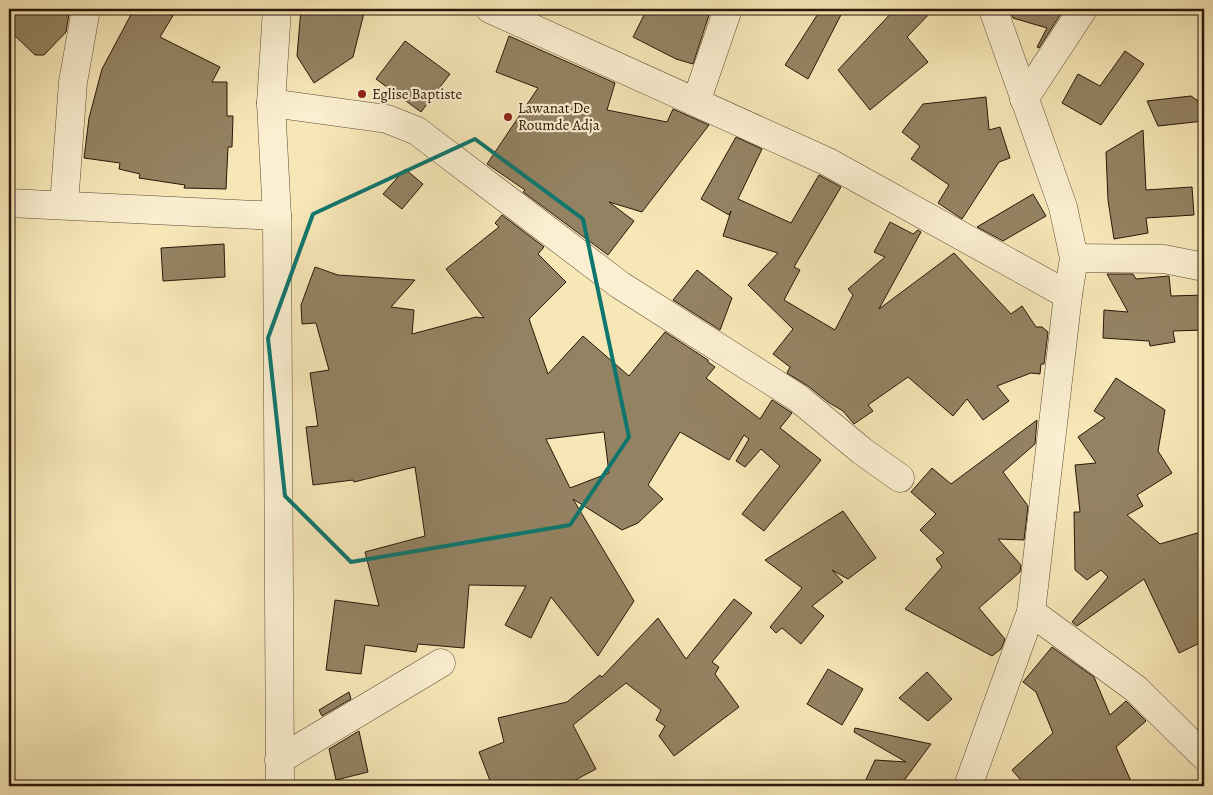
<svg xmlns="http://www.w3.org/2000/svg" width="1213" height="795" viewBox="0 0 1213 795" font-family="Alegreya,serif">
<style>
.building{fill:#948363;stroke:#291608;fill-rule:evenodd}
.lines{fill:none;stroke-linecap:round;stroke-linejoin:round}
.minor-casing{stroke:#5c4a34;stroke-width:29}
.minor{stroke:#faefd0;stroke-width:28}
.marked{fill:none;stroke:#0f766e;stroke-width:4;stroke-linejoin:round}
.poi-dot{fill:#8f2418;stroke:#faefd0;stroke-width:2}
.labels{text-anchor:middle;stroke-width:4.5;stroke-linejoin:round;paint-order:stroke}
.poi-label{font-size:15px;fill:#291608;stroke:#faefd0;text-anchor:start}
</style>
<rect width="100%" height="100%" fill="#f7e7b7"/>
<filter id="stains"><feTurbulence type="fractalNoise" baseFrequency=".004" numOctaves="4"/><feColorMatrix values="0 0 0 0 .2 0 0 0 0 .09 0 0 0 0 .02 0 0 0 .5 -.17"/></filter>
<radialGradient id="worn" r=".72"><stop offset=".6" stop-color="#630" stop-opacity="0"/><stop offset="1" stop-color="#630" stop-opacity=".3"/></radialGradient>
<g class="building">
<polygon points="9,9 63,9 69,14 66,32 44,55 35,55 9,30"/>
<polygon points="134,9 177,9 160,37 220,67 212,82 227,82 227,116 233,116 232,147 228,147 226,189 184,188 185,185 139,178 140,174 119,169 120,163 84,158 89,118 102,69"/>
<polygon points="301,9 365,9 353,57 314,83 297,56"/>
<polygon points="647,9 686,9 709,15 693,64 676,59 633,37"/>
<polygon points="821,9 844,9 808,79 785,65"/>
<polygon points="895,9 934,9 907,37 928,62 870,110 838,70"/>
<polygon points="1009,9 1064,9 1039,48 1037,47 1047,28 1013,18"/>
<polygon points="509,36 615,83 607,110 667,122 673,109 709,125 642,212 609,202 634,221 608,255 523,192 525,190 487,164 538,88 496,72"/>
<polygon points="405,41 450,74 421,112 376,79"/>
<polygon points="1125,51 1144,64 1101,125 1062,103 1078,74 1100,86"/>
<polygon points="1191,96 1204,105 1204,121 1158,126 1147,101"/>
<polygon points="986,97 989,130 1000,127 1010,158 999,162 962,219 938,203 949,185 911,159 920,146 902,132 923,104"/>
<polygon points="1143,130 1146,190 1192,187 1194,215 1146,218 1148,233 1114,239 1108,200 1106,152"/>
<polygon points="736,137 762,149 738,199 791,223 819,175 841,187 794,267 800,270 784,300 835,330 853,295 848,289 885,257 874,252 890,222 913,234 918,230 921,232 879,309 954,253 1011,314 1022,306 1036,327 1042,327 1048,332 1044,364 1041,364 1040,374 1031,373 997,386 1009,401 983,420 967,399 953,416 908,377 868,405 873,411 854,424 843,411 828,402 808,386 787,373 790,367 773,354 793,329 748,285 778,253 723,236 731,211 729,215 701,199"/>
<polygon points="405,169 423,184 402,209 383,194"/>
<polygon points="1033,194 1046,216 1003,241 977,227"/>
<path d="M 502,215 L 544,247 L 538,254 L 566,282 L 529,319 L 548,374 L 583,336 L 629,376 L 665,332 L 708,360 L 708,362 L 715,367 L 706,378 L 760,419 L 772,400 L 789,411 L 792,413 L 780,428 L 821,460 L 764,531 L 742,514 L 780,466 L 761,449 L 745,467 L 736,461 L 749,439 L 744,435 L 729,460 L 680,432 L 648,485 L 663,499 L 638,523 L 622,530 L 573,499 L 634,601 L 598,656 L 551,597 L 531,638 L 505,625 L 526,586 L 469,585 L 464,648 L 418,644 L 416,652 L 365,645 L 361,674 L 326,670 L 335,600 L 379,606 L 365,552 L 425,536 L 415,467 L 354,482 L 353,480 L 313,485 L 306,427 L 318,426 L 310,373 L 329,370 L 316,323 L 302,324 L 301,305 L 315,267 L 338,275 L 415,280 L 391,307 L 414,310 L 412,334 L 476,317 L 484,318 L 446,269 L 499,227 L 495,223 ZM 604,432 L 609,473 L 570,488 L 546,439 Z"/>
<polygon points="224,244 225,277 163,281 161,248"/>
<polygon points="697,270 732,298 720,330 673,300"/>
<polygon points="1107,274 1133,274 1136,279 1169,276 1171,296 1204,295 1204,330 1173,331 1175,342 1150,346 1149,341 1103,338 1104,310 1128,312"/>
<polygon points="1116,378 1165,410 1158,451 1172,473 1137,495 1143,506 1127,515 1160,544 1204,531 1204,641 1179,653 1144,579 1077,626 1072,622 1108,577 1101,570 1087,580 1075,570 1074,512 1080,512 1075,465 1096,463 1078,437 1105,418 1094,411"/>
<polygon points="1037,420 1035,444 1003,472 1028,506 1024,540 998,539 1021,565 1020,572 979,608 1005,639 1001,649 992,656 905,609 942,567 936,559 944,553 920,530 936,514 911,492 932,468 951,484"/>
<polygon points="843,511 876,558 848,579 832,570 843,582 812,606 824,616 801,644 782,628 776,633 770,627 802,588 765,560"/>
<polygon points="734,599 752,613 712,662 719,667 715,674 739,707 674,756 659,736 665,726 656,720 661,710 626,683 573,725 596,769 564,786 492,786 479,752 504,742 498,718 567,702 600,675 602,677 658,618 686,659"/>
<polygon points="1052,647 1094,677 1110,715 1126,701 1146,721 1116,747 1133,786 1026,786 1012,770 1053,733 1036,692 1023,682"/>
<polygon points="828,669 863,689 842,725 807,704"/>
<polygon points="927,672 952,699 928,721 899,698"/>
<polygon points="349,692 351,699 322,716 319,710"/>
<polygon points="855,728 931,744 900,786 863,786 875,760 906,762 854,732"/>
<polygon points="359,731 368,772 336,780 329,749"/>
</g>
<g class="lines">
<g class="minor-casing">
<g id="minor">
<polyline points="277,9 271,103 277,216 280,786"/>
<polyline points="490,9 828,162 1068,295"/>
<polyline points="1024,99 1083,9"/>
<polyline points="696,102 728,9"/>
<polyline points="271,103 387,119 417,131 620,285 798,398 862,451 900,478"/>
<polyline points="9,203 277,216"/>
<polyline points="64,205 73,82 86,9"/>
<polyline points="1074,258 1164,259 1204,267"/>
<polyline points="1031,612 1136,689 1204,756"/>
<polyline points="279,760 441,663"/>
<polyline points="968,786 1031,612 1068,295 1074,258 1063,207 993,9"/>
</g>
</g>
<use href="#minor" class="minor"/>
</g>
<path class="marked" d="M 475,139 L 583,219 L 629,437 L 570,525 L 351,562 L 285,496 L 268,338 L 313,214 Z"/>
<g class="poi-dot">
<circle cx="362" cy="94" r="5"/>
<circle cx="508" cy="117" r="5"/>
</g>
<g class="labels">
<g class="poi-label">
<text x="372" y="99">Eglise Baptiste</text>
<text x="518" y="113">Lawanat De<tspan x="518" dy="17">Roumde Adja</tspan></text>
</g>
</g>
<rect width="1213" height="795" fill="none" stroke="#f7e7b7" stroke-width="30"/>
<rect x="10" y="10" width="1193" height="775" fill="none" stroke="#291608" stroke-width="2.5"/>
<rect x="15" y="15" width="1183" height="765" fill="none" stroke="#291608"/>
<rect width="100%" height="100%" filter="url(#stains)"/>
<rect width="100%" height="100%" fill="url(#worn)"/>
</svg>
